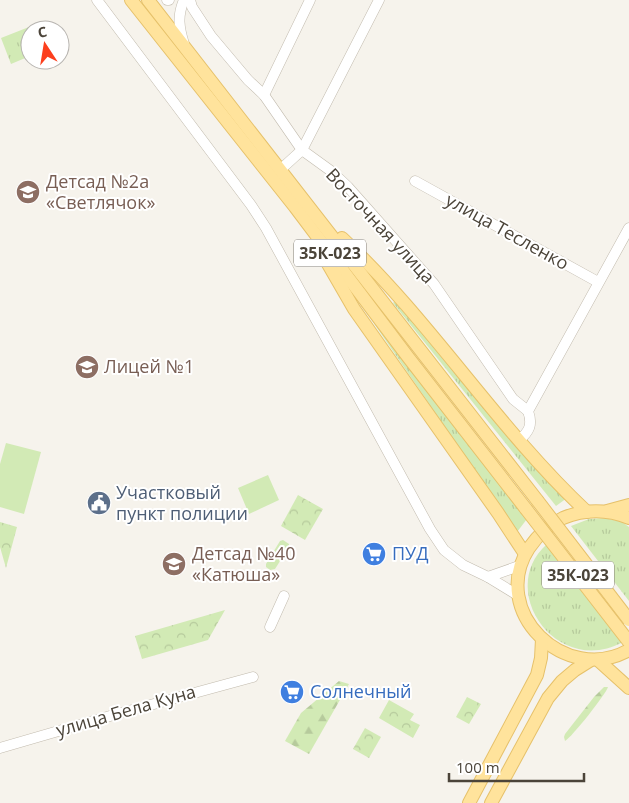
<svg xmlns="http://www.w3.org/2000/svg" width="629" height="803" viewBox="0 0 629 803" font-family="'Open Sans',sans-serif">
<style>
.grass{fill:url(#grass-tufts)}
.forest{fill:url(#forest-firs)}
.park{fill:url(#park-crowns)}
.garden{fill:#d2eab5}
.lines{fill:none;stroke-linecap:round;stroke-linejoin:round}
.minor-casing{stroke:#c2bbae;stroke-width:11}
.major-casing{stroke:#e6c16a;stroke-width:14}
.minor{stroke:#fff;stroke-width:10}
.major{stroke:#ffe39c;stroke-width:12}
.major-bridge-casing{stroke:#e6c16a;stroke-width:14;stroke-linecap:butt}
.major-bridge{stroke:#ffe39c;stroke-width:12}
.labels{text-anchor:middle;stroke-width:4;stroke-linejoin:round;paint-order:stroke}
.shield{fill:#fff;stroke:#817c74;stroke-width:1}
.shield-label{font-size:16px;font-weight:bold;fill:#4b4439}
.education-label{font-size:18px;fill:#785e54;stroke:#fff;text-anchor:start}
.street-label{font-size:18px;fill:#4b4439;stroke:#fff}
.service-label{font-size:18px;fill:#4e5e75;stroke:#fff;text-anchor:start}
.shop-label{font-size:18px;fill:#366cbe;stroke:#fff;text-anchor:start}
</style>
<defs>
<pattern id="grass-tufts" width="24" height="20" patternUnits="userSpaceOnUse" patternTransform="scale(1.25)"><rect width="24" height="20" fill="#d2eab5"/><path d="M3 7l-1-3M5 7V3M7 7l1-3M15 17l-1-3M17 17v-4M19 17l1-3" fill="none" stroke="#b6ca9c"/></pattern>
<pattern id="forest-firs" width="22" height="20" patternUnits="userSpaceOnUse" patternTransform="scale(1.25)"><rect width="22" height="20" fill="#d2eab5"/><path d="M5 1l3.5 6h-7zM16 11l3.5 6h-7z" fill="#b6ca9c"/></pattern>
<pattern id="park-crowns" width="20" height="18" patternUnits="userSpaceOnUse" patternTransform="scale(1.25)"><rect width="20" height="18" fill="#d2eab5"/><path d="M2 6a3 3 0 1 1 6 0M12 15a3 3 0 1 1 6 0" fill="none" stroke="#b6ca9c"/></pattern>
</defs>
<rect width="100%" height="100%" fill="#f6f3ec"/>
<g class="grass">
<polygon points="34,25 36,30 30,30 30,56 11,64 1,38"/>
<polygon points="395,301 567,498 556,506 393,303"/>
<polygon points="361,302 527,519 517,532 362,306"/>
<polygon points="605,518 622,522 629,527 629,601 571,526 589,519"/>
<path d="M 547,544 L 623,642 C 557,678 495,590 547,544 Z"/>
</g>
<g class="forest">
<polygon points="339,681 349,684 309,754 285,741 301,713"/>
<path d="M 604,687 L 608,687 C 606,694 572,737 565,741 L 564,737 L 565,734 L 594,697 Z"/>
</g>
<g class="park">
<polygon points="298,495 323,509 305,540 281,526"/>
<polygon points="0,522 17,527 6,568 0,547"/>
<polygon points="225,610 208,640 142,659 135,636"/>
<polygon points="467,697 481,704 469,724 456,717"/>
<polygon points="389,700 414,714 410,720 420,725 413,738 379,718"/>
<polygon points="365,728 381,737 369,758 353,749"/>
</g>
<g class="garden">
<polygon points="6,443 41,452 24,514 0,507 0,464"/>
<polygon points="268,475 279,500 249,514 238,488"/>
<polygon points="283,540 289,544 289,547 275,569 270,570 266,567 266,564 280,541"/>
</g>
<g class="lines">
<g class="minor-casing">
<g id="minor">
<polyline points="97,0 251,205 266,228 430,529 444,550 463,565 488,577 519,596"/>
<polyline points="167,0 169,0"/>
<path d="M 184,0 C 177,16 179,28 184,44"/>
<polyline points="190,0 192,7 211,36 248,80 264,95 302,150 331,171 348,187 434,284 513,399 528,411"/>
<polyline points="264,95 310,0"/>
<polyline points="280,170 302,150 379,0"/>
<polyline points="415,181 598,282"/>
<path d="M 519,440 C 529,432 533,425 528,411 L 629,228"/>
<polyline points="488,577 519,566"/>
<polyline points="270,627 284,596"/>
<polyline points="0,748 110,716 253,677"/>
</g>
</g>
<g class="major-casing">
<g id="major">
<polyline points="131,0 295,207 408,357 526,509"/>
<polyline points="148,0 537,500"/>
<path d="M 342,238 C 432,322 497,428 587,512"/>
<polyline points="324,257 354,309 498,513 525,554"/>
<polyline points="607,511 629,505"/>
<path d="M 629,518 C 607,509 585,509 563,518 C 548,525 538,535 529,548 C 488,611 565,686 629,650"/>
<polyline points="598,660 629,688"/>
<polyline points="469,803 537,675 541,658 542,639"/>
<polyline points="491,803 548,698 562,681 575,670 591,660"/>
</g>
</g>
<use href="#minor" class="minor"/>
<use href="#major" class="major"/>
<g class="major-bridge-casing">
<g id="major-bridge">
<polyline points="537,500 629,620"/>
<polyline points="526,509 629,642"/>
</g>
</g>
<use href="#major-bridge" class="major-bridge"/>
</g>
<defs>
<g id="school-disc" transform="scale(1.25)"><circle r="9.5" fill="#8d6e63" stroke="#fff"/><path d="M0-5L7-2L0 1L-7-2ZM-4 1L0 2.5L4 1V4Q0 6-4 4Z" fill="#fff"/></g>
<g id="civic-disc" transform="scale(1.25)"><circle r="9.5" fill="#5c6f8a" stroke="#fff"/><path d="M-.6-6.5H3V-4.5H.6V-3L4-1V1h2V6H-6V1h2V-1L-.6-3ZM-1.2 2.5V6h2.4V2.5Z" fill="#fff"/></g>
<g id="supermarket-disc" transform="scale(1.25)"><circle r="9.5" fill="#3f7fe0" stroke="#fff"/><path d="M-6-5.5h2.5l.6 2H6L4.5 2H-2.5L-4.4-4H-6ZM-1.5 3.2a1.3 1.3 0 1 0 .1 0ZM3 3.2a1.3 1.3 0 1 0 .1 0Z" fill="#fff"/></g>
</defs>
<g fill-rule="evenodd">
<use href="#school-disc" x="28" y="192"/>
<use href="#school-disc" x="87" y="367"/>
<use href="#civic-disc" x="99" y="503"/>
<use href="#supermarket-disc" x="374" y="554"/>
<use href="#school-disc" x="174" y="564"/>
<use href="#supermarket-disc" x="292" y="692"/>
</g>
<g class="labels">
<g class="shield">
<rect x="294" y="239.5" width="72" height="27" rx="4"/>
<rect x="542" y="561.5" width="72" height="27" rx="4"/>
</g>
<g class="shield-label">
<text x="330" y="259">35К-023</text>
<text x="578" y="581">35К-023</text>
</g>
<g class="education-label">
<text x="46" y="188">Детсад №2а<tspan x="46" dy="21">«Светлячок»</tspan></text>
<text x="104" y="373">Лицей №1</text>
<text x="192" y="560">Детсад №40<tspan x="192" dy="21">«Катюша»</tspan></text>
</g>
<g class="street-label">
<text transform="translate(380 226) rotate(47)" y="6">Восточная улица</text>
<text transform="translate(507 232) rotate(29)" y="6">улица Тесленко</text>
<text transform="translate(126 711) rotate(-16)" y="6">улица Бела Куна</text>
</g>
<g class="service-label">
<text x="116" y="499">Участковый<tspan x="116" dy="21">пункт полиции</tspan></text>
</g>
<g class="shop-label">
<text x="392" y="560">ПУД</text>
<text x="310" y="698">Солнечный</text>
</g>
</g>
<g transform="translate(45 45) rotate(348)"><circle r="24" fill="#ffffff" stroke="#b7b4b0"/>
<path d="M0-4L9 19L0 12L-9 19Z" fill="#fc3f1d"/>
<text y="-8" font-size="14" font-weight="bold" text-anchor="middle" fill="#4b4439">С</text>
</g>
<path d="M449 773v8h135v-8" fill="none" stroke="#4b4439" stroke-width="2.5"/>
<text x="456" y="773" font-size="15" fill="#4b4439" stroke="#ffffff" stroke-width="4" paint-order="stroke">100 m</text>
</svg>
